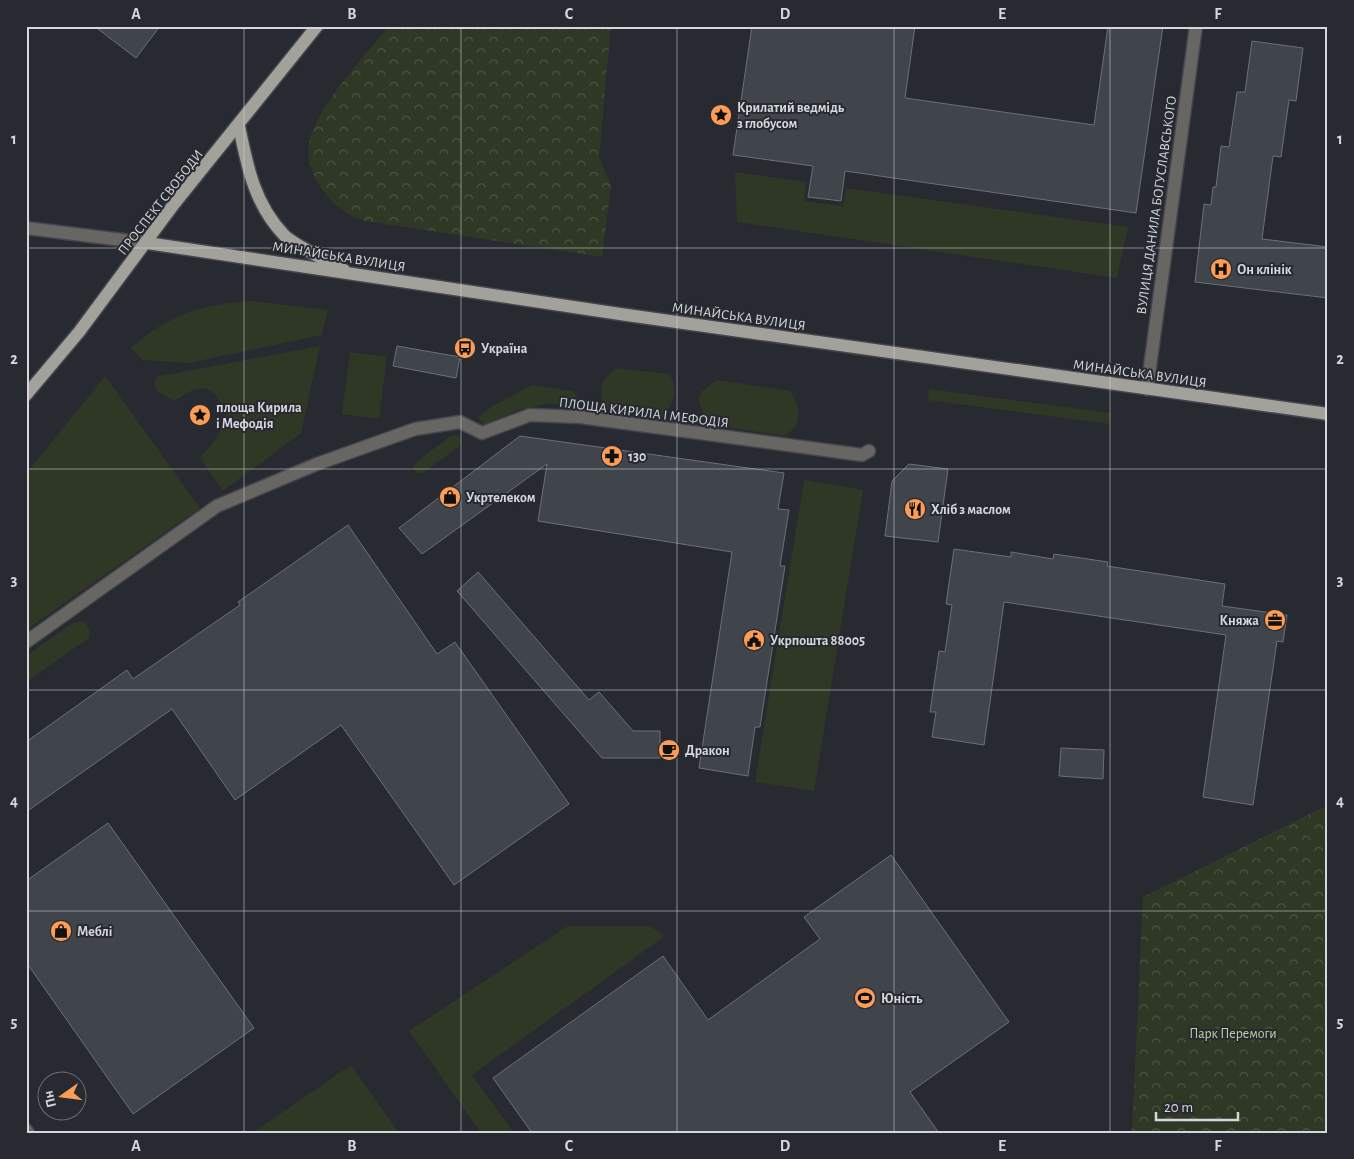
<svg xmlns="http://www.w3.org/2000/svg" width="1354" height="1159" viewBox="0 0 1354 1159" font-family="'Alegreya Sans',sans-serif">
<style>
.green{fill:#2f3824}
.park{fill:url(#park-crowns)}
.building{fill:#40444b;stroke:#6c7077}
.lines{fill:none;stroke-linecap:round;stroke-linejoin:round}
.minor-casing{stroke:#43464c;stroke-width:15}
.major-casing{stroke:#43464c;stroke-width:15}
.minor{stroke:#676662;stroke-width:12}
.major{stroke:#a2a29a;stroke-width:12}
.grid{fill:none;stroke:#d5d7dc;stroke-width:1;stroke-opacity:0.55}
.labels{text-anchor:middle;stroke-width:4;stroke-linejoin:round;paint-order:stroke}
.poi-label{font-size:14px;font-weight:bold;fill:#d5d7dc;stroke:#272a31;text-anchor:start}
.street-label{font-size:14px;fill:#d5d7dc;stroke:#272a31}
.park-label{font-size:14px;fill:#bad39e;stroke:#272a31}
.neatline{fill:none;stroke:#d5d7dc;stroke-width:2}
.grid-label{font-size:16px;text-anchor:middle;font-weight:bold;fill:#d5d7dc}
</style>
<defs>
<pattern id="park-crowns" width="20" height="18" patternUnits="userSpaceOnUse" patternTransform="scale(1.25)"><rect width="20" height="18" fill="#2f3824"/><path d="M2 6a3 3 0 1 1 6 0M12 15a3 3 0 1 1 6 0" fill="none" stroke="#4c5443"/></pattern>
</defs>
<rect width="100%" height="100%" fill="#272a31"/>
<g class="green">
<polygon points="735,172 806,182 804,201 843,206 846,188 1128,227 1117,278 737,222"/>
<path d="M 254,301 L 328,310 L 322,335 L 189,363 L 143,360 L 131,348 C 169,314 204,303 254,301 Z"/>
<path d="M 320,346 L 301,433 L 223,491 L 200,458 C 213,444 222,432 227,413 C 212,384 202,381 175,401 L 157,391 L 154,384 L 156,377 Z"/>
<polygon points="350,352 387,357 379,419 342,414"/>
<path d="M 616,368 L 669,374 C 680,390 673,401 664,417 L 604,408 C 599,388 599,382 616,368 Z"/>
<polygon points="105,376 200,508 26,630 26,474"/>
<path d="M 717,380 L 790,391 C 802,407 803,427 783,436 L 716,425 L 704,415 L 698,399 L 702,391 Z"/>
<polygon points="532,385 572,391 577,394 575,406 550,403 518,410 484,425 478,417 493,406"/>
<polygon points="929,389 1111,413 1109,424 928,400"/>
<polygon points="457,435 462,441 458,447 423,473 417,473 413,467 416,462 451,436"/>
<polygon points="804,480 863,490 814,791 755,782"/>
<polygon points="83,621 90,630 89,638 26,682 26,656 71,624"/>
<polygon points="568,926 650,926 665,936 472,1075 514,1133 481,1133 409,1031"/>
<polygon points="351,1065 399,1133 252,1133"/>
</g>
<g class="park">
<path d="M 389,26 L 611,26 L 599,157 L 611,185 L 602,257 L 365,221 C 348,216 337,207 325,193 C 314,180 306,161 309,143 C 316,106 365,56 389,26 Z"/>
<polygon points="1328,805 1328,1133 1132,1133 1143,897"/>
</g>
<g class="building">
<polygon points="94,26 160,26 136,58"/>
<polygon points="752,26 915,26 905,98 1094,125 1108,26 1163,26 1136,213 845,171 841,201 808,197 813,166 733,155"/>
<polygon points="1252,41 1303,48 1296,101 1289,100 1281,157 1273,156 1262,239 1328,247 1328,298 1195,282 1204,204 1211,205 1213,187 1216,187 1221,146 1229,147 1237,92 1245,92"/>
<polygon points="397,346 460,357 456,378 393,366"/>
<polygon points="520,436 784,473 778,509 789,510 780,566 785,566 760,727 755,727 748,776 699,768 732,552 538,521 547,464 422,554 399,528"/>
<polygon points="909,464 948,469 938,542 885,536 892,481"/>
<polygon points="348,525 437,654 455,642 569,804 454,885 341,725 235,800 172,709 26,812 26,742 127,670 133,679 240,605 238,602"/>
<polygon points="954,549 1011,557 1011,552 1053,559 1054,554 1108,562 1107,566 1225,584 1222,606 1287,615 1283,642 1277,641 1253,805 1203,797 1226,635 1004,602 984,745 932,737 936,712 930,712 939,651 945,652 952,605 946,604"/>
<polygon points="478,572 589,700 599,692 633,731 660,731 660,758 602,758 457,591"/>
<polygon points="1061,748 1104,750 1103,779 1059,776"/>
<polygon points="108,823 254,1028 133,1114 26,962 26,881"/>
<polygon points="891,855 1009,1022 910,1092 939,1133 532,1133 493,1078 663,956 708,1020 820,939 804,917"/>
</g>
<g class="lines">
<g class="minor-casing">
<g id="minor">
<polyline points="26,228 147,243"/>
<polyline points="1147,389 1196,26"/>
<polyline points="26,642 217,506 317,464 415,429 460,422 482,433 530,415 580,417 862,455 869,451"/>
<polyline points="26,1130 28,1133"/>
</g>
</g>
<g class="major-casing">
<g id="major">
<path d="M 239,126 C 247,165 254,204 284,235 C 295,246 328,261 344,270"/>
<polyline points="147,243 620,314 1328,414"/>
<polyline points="26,395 79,332 174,204 317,26"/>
</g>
</g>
<use href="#minor" class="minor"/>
<use href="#major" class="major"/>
</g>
<path class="grid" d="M 244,26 L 244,1133M 461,26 L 461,1133M 677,26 L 677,1133M 894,26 L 894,1133M 1110,26 L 1110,1133M 26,248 L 1328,248M 26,469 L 1328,469M 26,690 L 1328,690M 26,911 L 1328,911"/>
<defs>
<g id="sight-disc" transform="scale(1.125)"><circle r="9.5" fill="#fd9c55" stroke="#272a31"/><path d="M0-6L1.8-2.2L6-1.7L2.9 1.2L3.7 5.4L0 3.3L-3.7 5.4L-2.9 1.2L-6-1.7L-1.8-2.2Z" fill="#111"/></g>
<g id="hospital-disc" transform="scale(1.125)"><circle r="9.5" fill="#fd9c55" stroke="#272a31"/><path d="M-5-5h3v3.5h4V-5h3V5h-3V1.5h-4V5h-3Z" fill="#111"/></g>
<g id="bus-disc" transform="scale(1.125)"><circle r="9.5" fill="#fd9c55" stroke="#272a31"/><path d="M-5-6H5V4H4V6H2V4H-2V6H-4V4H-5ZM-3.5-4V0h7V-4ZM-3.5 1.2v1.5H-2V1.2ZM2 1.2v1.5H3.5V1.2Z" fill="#111"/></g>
<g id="pharmacy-disc" transform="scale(1.125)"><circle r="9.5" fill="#fd9c55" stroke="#272a31"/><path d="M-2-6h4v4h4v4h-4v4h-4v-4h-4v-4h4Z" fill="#111"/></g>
<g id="shop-disc" transform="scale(1.125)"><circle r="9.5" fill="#fd9c55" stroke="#272a31"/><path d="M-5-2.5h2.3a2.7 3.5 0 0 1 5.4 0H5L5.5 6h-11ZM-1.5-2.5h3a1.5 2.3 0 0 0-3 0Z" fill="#111"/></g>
<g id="restaurant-disc" transform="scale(1.125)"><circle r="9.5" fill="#fd9c55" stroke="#272a31"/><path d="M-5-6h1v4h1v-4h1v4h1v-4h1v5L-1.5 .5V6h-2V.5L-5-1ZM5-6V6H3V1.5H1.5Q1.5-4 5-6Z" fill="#111"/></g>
<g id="office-disc" transform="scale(1.125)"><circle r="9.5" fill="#fd9c55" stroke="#272a31"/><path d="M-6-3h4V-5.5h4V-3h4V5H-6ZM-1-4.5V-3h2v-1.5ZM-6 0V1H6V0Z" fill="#111"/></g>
<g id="civic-disc" transform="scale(1.125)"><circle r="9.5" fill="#fd9c55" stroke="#272a31"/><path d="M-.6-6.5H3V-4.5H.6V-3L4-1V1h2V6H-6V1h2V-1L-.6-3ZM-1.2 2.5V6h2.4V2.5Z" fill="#111"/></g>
<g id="cafe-disc" transform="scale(1.125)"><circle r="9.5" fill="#fd9c55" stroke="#272a31"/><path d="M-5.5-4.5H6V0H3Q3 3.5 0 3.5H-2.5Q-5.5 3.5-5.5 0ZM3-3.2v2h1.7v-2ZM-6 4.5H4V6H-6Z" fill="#111"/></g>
<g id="stadium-disc" transform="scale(1.125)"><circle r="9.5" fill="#fd9c55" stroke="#272a31"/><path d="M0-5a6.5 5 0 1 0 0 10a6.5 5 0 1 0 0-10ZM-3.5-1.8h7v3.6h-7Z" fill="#111"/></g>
</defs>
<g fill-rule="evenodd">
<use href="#sight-disc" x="721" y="115"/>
<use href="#hospital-disc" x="1221" y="269"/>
<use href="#bus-disc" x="465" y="348"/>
<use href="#sight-disc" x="200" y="415"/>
<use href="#pharmacy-disc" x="612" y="456"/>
<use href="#shop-disc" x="450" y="497"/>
<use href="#restaurant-disc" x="915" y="509"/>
<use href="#office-disc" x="1275" y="620"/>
<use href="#civic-disc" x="754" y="640"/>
<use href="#cafe-disc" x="669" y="750"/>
<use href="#shop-disc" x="61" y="931"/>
<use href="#stadium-disc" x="865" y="998"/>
</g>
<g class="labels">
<g class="poi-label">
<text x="737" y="112">Крилатий ведмідь<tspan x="737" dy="16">з глобусом</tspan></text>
<text x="1237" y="274">Он клінік</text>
<text x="481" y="353">Україна</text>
<text x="216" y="412">площа Кирила<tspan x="216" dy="16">і Мефодія</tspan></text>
<text x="628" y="461">130</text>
<text x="466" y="502">Укртелеком</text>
<text x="931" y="514">Хліб з маслом</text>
<text x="1259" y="625" text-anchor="end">Княжа</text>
<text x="770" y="645">Укрпошта 88005</text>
<text x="685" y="755">Дракон</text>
<text x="77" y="936">Меблi</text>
<text x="881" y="1003">Юність</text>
</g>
<g class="street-label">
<text transform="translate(160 202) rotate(-52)" y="5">ПРОСПЕКТ СВОБОДИ</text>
<text transform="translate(1156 205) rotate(-82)" y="5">ВУЛИЦЯ ДАНИЛА БОГУСЛАВСЬКОГО</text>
<text transform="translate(339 256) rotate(9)" y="5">МИНАЙСЬКА ВУЛИЦЯ</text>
<text transform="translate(739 316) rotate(8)" y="5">МИНАЙСЬКА ВУЛИЦЯ</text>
<text transform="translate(1140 373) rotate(8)" y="5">МИНАЙСЬКА ВУЛИЦЯ</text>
<text transform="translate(644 412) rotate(7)" y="5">ПЛОЩА КИРИЛА І МЕФОДІЯ</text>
</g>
<g class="park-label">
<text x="1233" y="1038">Парк Перемоги</text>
</g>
</g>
<rect width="1354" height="1159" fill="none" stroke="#272a31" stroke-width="55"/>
<g transform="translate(62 1096) rotate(256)"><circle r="24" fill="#272a31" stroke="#6d6f75"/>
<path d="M0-4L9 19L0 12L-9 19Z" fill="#fd9c55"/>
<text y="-8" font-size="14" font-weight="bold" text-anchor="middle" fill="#d5d7dc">Пн</text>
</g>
<path d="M1156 1112v8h82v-8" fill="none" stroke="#d5d7dc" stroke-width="2.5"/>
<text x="1164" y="1112" font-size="15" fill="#d5d7dc" stroke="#272a31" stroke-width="4" paint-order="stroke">20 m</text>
<rect x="28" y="28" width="1298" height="1104" class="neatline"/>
<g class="grid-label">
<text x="136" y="19">A</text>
<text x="352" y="19">B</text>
<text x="569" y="19">C</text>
<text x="785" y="19">D</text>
<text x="1002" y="19">E</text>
<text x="1218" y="19">F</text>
<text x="14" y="144">1</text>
<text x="1340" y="144">1</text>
<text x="14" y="364">2</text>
<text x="1340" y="364">2</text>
<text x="14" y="585">3</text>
<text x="1340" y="585">3</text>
<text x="14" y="806">4</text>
<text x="1340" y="806">4</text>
<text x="14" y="1027">5</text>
<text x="1340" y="1027">5</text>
<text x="136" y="1151">A</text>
<text x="352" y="1151">B</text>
<text x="569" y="1151">C</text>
<text x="785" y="1151">D</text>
<text x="1002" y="1151">E</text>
<text x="1218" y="1151">F</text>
</g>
</svg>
